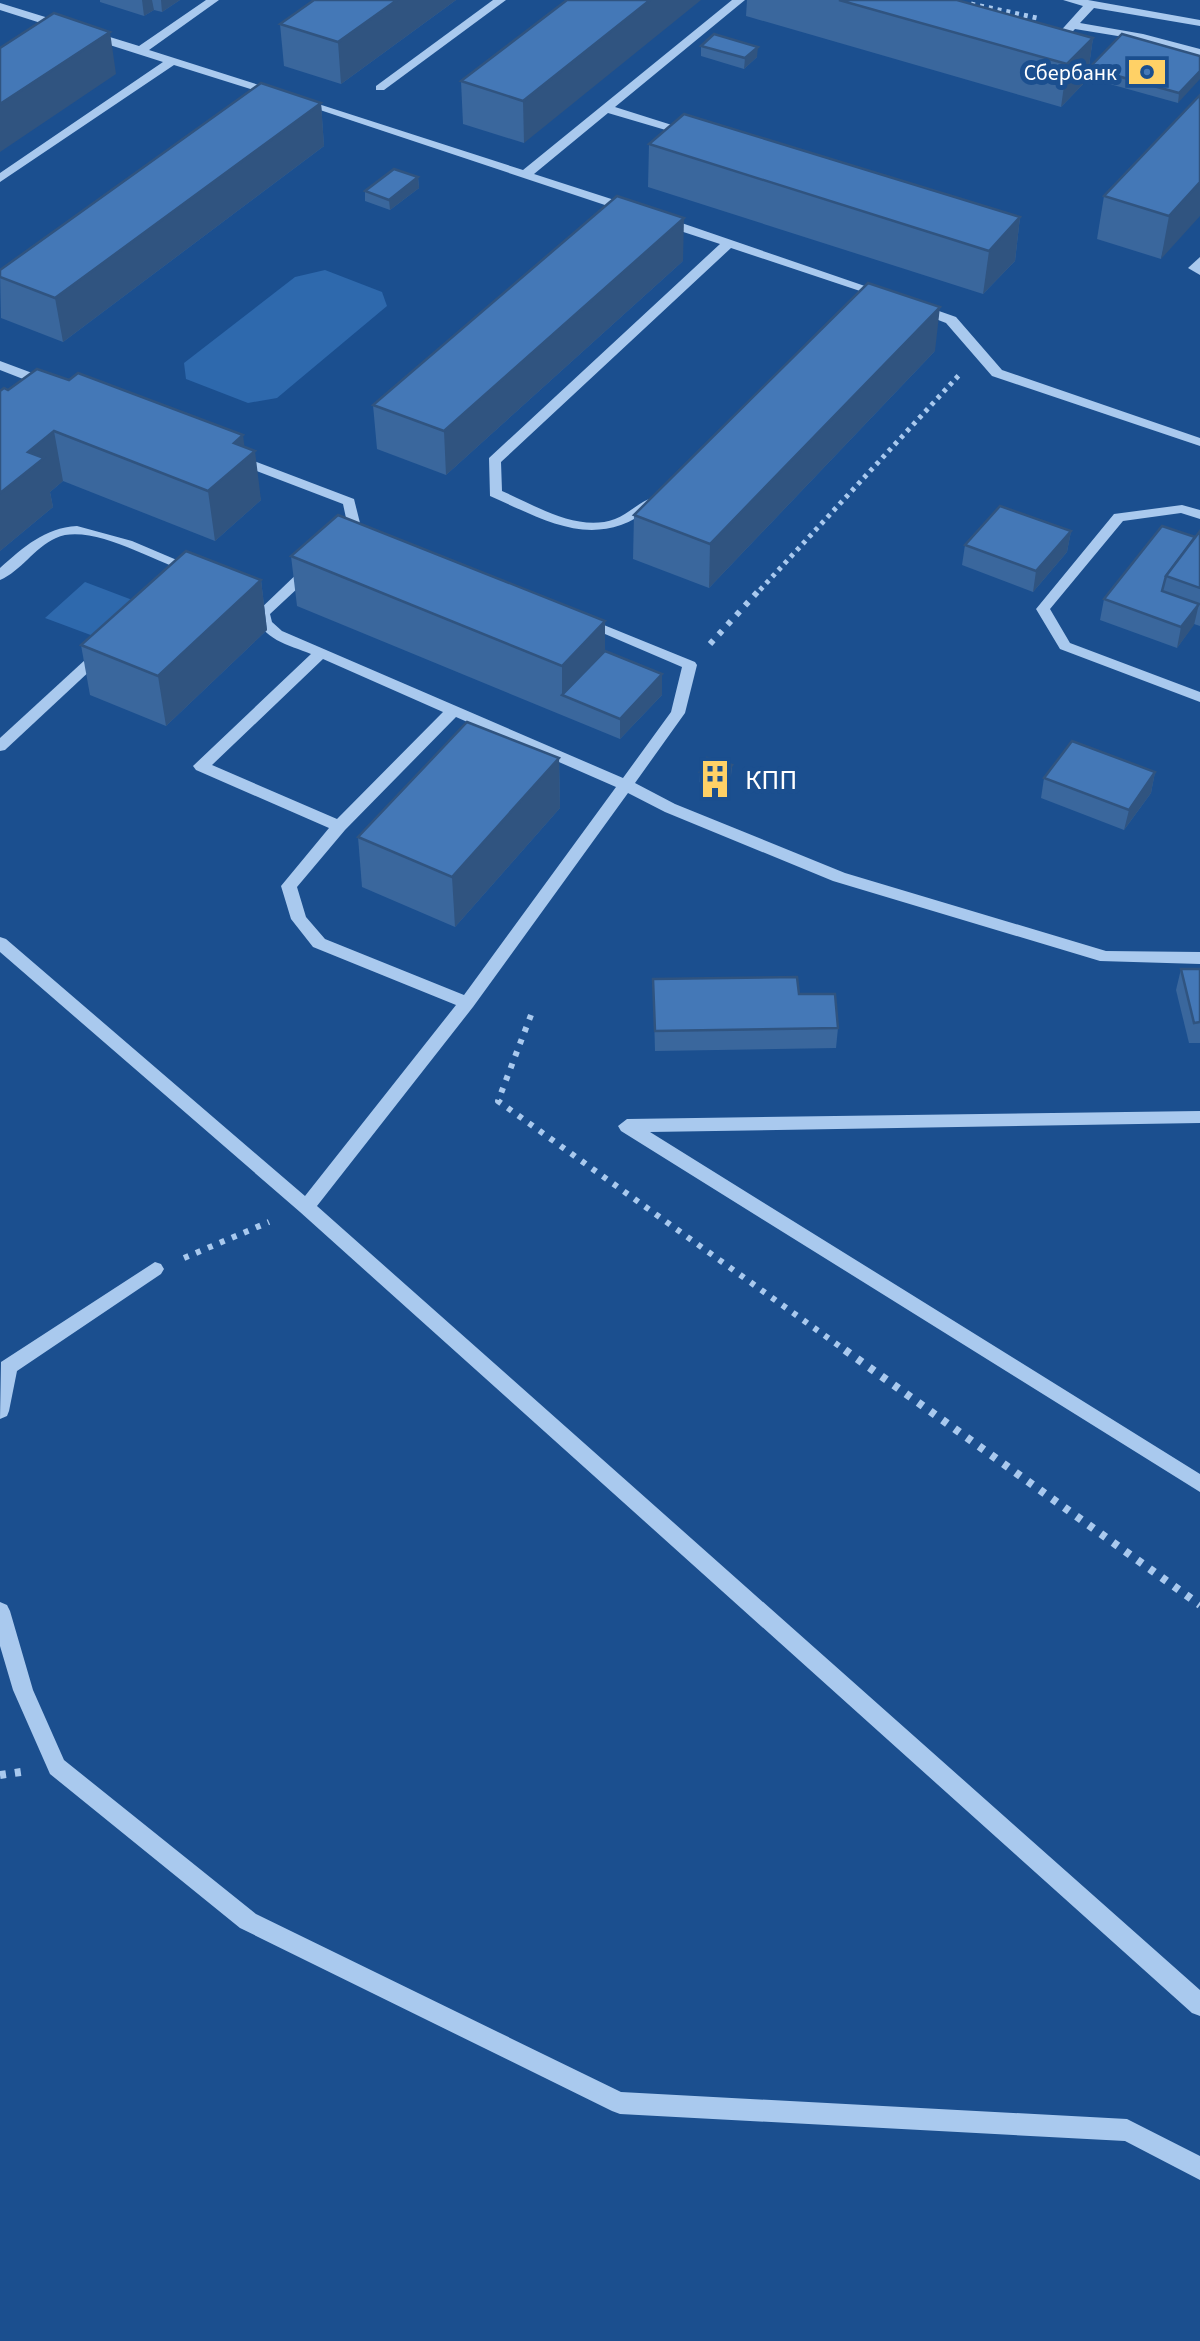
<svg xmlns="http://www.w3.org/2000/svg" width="1200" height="2341" viewBox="0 0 1200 2341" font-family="'Source Sans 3',sans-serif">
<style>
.green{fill:#2e69ad}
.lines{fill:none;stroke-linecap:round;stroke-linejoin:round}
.path-far2{stroke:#a9c9ee;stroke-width:5;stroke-dasharray:4 5;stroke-linecap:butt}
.path-far1{stroke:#a9c9ee;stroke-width:6;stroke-dasharray:5 8;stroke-linecap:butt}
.path{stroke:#a9c9ee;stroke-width:8;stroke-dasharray:6 9;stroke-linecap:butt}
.minor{fill:#a9c9ee;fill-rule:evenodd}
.wall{fill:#3a679d}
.shaded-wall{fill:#305480}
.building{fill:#4478b7;stroke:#305480;stroke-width:2.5}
.labels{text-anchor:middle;stroke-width:10;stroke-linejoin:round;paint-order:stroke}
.far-poi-label{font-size:22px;fill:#fff;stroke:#1b4f8f;text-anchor:end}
.poi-label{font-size:28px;fill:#fff;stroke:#1b4f8f;text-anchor:start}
</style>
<rect width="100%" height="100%" fill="#1b4f8f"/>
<g class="green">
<polygon points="325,270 382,292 387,306 277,398 248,403 186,379 184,363 295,277"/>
<polygon points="85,582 135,601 96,637 45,618"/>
</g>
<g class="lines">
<g class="path-far2">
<polyline points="971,4 1037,18"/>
<polyline points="760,590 960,374"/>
</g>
<g class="path-far1">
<polyline points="710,644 762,587"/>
<polyline points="531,1015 498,1101 849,1353"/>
<polyline points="184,1258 269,1222"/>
</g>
<g class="path">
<polyline points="845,1350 1200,1605"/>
<polyline points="0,1775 21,1772"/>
</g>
<g class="minor">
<polygon points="206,0 219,0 149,50 281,92 281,96 273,96 174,65 0,182 0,173 163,62 0,10 0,3 139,46"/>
<polygon points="493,0 506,0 384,90 376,90 376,86"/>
<polygon points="732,0 745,0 615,107 694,132 694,136 686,136 608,113 534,174 633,206 633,212 629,213 296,102 306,100 523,170"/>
<polygon points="1063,0 1088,0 1200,20 1200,26 1094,8 1080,23 1143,34 1200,49 1200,56 1142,40 1075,29 1055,50 1047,50 1047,46 1083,6"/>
<path d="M 659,218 L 667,218 L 891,295 L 881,298 L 731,248 L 501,462 L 502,491 C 535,505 578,533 615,519 C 628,514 637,504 649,499 L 656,503 L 654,506 C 596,552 549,522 490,496 L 489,458 L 720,244 L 659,224 Z"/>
<polygon points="1200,257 1200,275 1188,268"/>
<polygon points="919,304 956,317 1002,370 1200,438 1200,446 992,376 946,323 915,311 913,308"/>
<polygon points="0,361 51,380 53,383 51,386 41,386 0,370"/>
<polygon points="238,455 354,499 361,527 372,534 365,538 349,532 343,504 233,462 233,456"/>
<polygon points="1182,505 1200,510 1200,519 1181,513 1123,521 1050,609 1070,643 1200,692 1200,702 1060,649 1036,609 1114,514"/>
<path d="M 77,526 L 132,541 L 198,569 L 191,573 C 156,563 91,522 56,538 C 34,548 21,571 0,580 L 0,568 C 24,547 44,528 77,526 Z"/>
<path d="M 309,566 L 316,570 L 314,573 L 270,614 L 272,622 L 282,631 L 623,778 L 671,712 L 682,667 L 577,622 L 579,619 L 589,619 L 695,662 L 697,665 L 685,713 L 635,783 L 675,804 L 845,873 L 1106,951 L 1200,952 L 1200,964 L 1100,961 L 833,881 L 665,812 L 628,793 L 473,1007 L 317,1206 L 1200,1990 L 1200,2016 L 1192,2013 L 300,1212 L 0,952 L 0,937 L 6,939 L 305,1196 L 456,1005 L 313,947 L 291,919 L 281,886 L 329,828 L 196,770 L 193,766 L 311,654 C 289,645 260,639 256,613 L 304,567 ZM 323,659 L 443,712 L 337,819 L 212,765 ZM 456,717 L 616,787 L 464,995 L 325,939 L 306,917 L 297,887 L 345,830 Z"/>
<polygon points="103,646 108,648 108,654 5,750 0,751 0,738 98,648"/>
<polygon points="1200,1111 1200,1123 650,1132 1200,1474 1200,1492 621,1131 618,1126 627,1119"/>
<polygon points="155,1262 161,1264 164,1269 161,1274 17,1371 9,1411 7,1416 0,1419 1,1362"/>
<polygon points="0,1602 7,1605 10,1611 33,1690 64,1760 256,1914 621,2092 1127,2119 1200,2156 1200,2180 1125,2141 620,2114 612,2111 240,1928 50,1774 13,1690 0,1646"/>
</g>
</g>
<g class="wall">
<polygon points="100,0 180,0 162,12 154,10 144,16 100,2"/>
<polygon points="314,0 456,0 341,84 284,66 280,24"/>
<polygon points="567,0 524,143 463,124 461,81"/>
<polygon points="747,0 957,0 1093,38 1087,80 1061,107 746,16"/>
<polygon points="701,46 757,57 744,69 701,56"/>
<polygon points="1200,56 1178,103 1088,78 1089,68"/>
<polygon points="1200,95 1161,259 1097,239 1104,196"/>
<polygon points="321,103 324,146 63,342 1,318 0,270"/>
<polygon points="649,144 1020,217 1015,261 983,294 648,187"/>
<polygon points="418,177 419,188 390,210 365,201 365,191"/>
<polygon points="683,261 446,475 377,449 373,405"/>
<polygon points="935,351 709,588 633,559 634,515"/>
<polygon points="8,390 244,447 261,500 215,541 63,481 50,492 53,507 0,551 0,391"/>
<polygon points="1071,531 1067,552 1033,592 962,565 965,545"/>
<polygon points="1200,531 1200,626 1194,624 1177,648 1100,620 1104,599 1195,537"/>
<polygon points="291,556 605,621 605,651 662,674 662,695 620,739 297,606"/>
<polygon points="261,580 267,630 166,726 90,695 81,645"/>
<polygon points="559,758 560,808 455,927 362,887 358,837"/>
<polygon points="732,765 731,775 723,790 699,782 700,772"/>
<polygon points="1155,772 1151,793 1124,830 1041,798 1044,778"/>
<polygon points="1181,969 1200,969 1200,1043 1189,1043 1176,990"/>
<polygon points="653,979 799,994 838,1028 836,1048 655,1051"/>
</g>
<g class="shaded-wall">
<polygon points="142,0 152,0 154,10 144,16"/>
<polygon points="161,0 180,0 162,12"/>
<polygon points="397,0 456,0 341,84 338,42"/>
<polygon points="650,0 701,0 524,143 523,101"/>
<polygon points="110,32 116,74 0,152 0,104"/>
<polygon points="1093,38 1087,80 1061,107 1067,64"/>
<polygon points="758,47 757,57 744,69 745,58"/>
<polygon points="1200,71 1200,79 1178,103 1179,93"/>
<polygon points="321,103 324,146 63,342 55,298"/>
<polygon points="418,177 419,188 390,210 389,200"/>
<polygon points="1200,182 1200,216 1161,259 1169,216"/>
<polygon points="1020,217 1015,261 983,294 989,251"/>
<polygon points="684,218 683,261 446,475 444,431"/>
<polygon points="940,307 935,351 709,588 710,544"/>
<polygon points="54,431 63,481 50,492 53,507 0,551 0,493 28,452"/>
<polygon points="243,435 246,459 255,451 261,500 215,541 208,491 234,443"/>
<polygon points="1071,531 1067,552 1033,592 1036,571"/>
<polygon points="261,580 267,630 166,726 158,676"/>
<polygon points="1199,604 1194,625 1177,648 1181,627"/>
<polygon points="605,621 605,672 562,695 562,666"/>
<polygon points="662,674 662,695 620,739 620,719"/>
<polygon points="559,758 560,808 455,927 452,877"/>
<polygon points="732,765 731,775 723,790 723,779"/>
<polygon points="1155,772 1151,793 1124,830 1129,810"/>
</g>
<g class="building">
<polygon points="314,0 397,0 338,42 280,24"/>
<polygon points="567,0 650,0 523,101 461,81"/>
<polygon points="839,0 957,0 1093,38 1067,64"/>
<polygon points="54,13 110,32 0,104 0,48"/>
<polygon points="714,34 758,47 745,58 701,46"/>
<polygon points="1122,34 1200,56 1200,71 1179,93 1089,68"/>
<polygon points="261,83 321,103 55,298 0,277 0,270"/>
<polygon points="1200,95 1200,182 1169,216 1104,196"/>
<polygon points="684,114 1020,217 989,251 649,144"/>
<polygon points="394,169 418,177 389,200 365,191"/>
<polygon points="617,196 684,218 444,431 373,405"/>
<polygon points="868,283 940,307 710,544 634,515"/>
<polygon points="37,369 69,380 78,373 243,435 234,443 255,451 208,491 54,431 28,452 44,458 0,493 0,391 4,388 8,390"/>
<polygon points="1000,506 1071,531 1036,571 965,545"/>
<polygon points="338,515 605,621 562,666 291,556"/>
<polygon points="1162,526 1195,537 1166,576 1162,591 1199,604 1181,627 1104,599"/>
<polygon points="1200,531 1200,588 1166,576"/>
<polygon points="186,551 261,580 158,676 81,645"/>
<polygon points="605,651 662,674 620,719 562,695"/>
<polygon points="467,722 559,758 452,877 358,837"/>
<polygon points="1072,741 1155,772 1129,810 1044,778"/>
<polygon points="707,758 732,765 723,779 700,772"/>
<polygon points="1181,969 1200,969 1200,1022 1194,1023"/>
<polygon points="797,977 799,994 835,994 838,1028 655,1031 653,979"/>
</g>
<defs>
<g id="bank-bare" transform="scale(3)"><path d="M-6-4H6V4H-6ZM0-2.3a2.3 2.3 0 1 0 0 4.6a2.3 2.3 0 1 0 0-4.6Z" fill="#ffd166" stroke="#1b4f8f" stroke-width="2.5" paint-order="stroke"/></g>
<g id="building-bare" transform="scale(3)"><path d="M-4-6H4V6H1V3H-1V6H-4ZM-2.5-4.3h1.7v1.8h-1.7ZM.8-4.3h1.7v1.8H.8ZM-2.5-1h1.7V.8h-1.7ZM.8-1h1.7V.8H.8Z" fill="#ffd166" stroke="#1b4f8f" stroke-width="2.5" paint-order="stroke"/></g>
</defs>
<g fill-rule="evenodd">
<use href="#bank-bare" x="1147" y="72"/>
<use href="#building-bare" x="715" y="779"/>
</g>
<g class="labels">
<g class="far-poi-label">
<text x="1117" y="80">Сбербанк</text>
</g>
<g class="poi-label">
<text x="745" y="789">КПП</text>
</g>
</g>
</svg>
